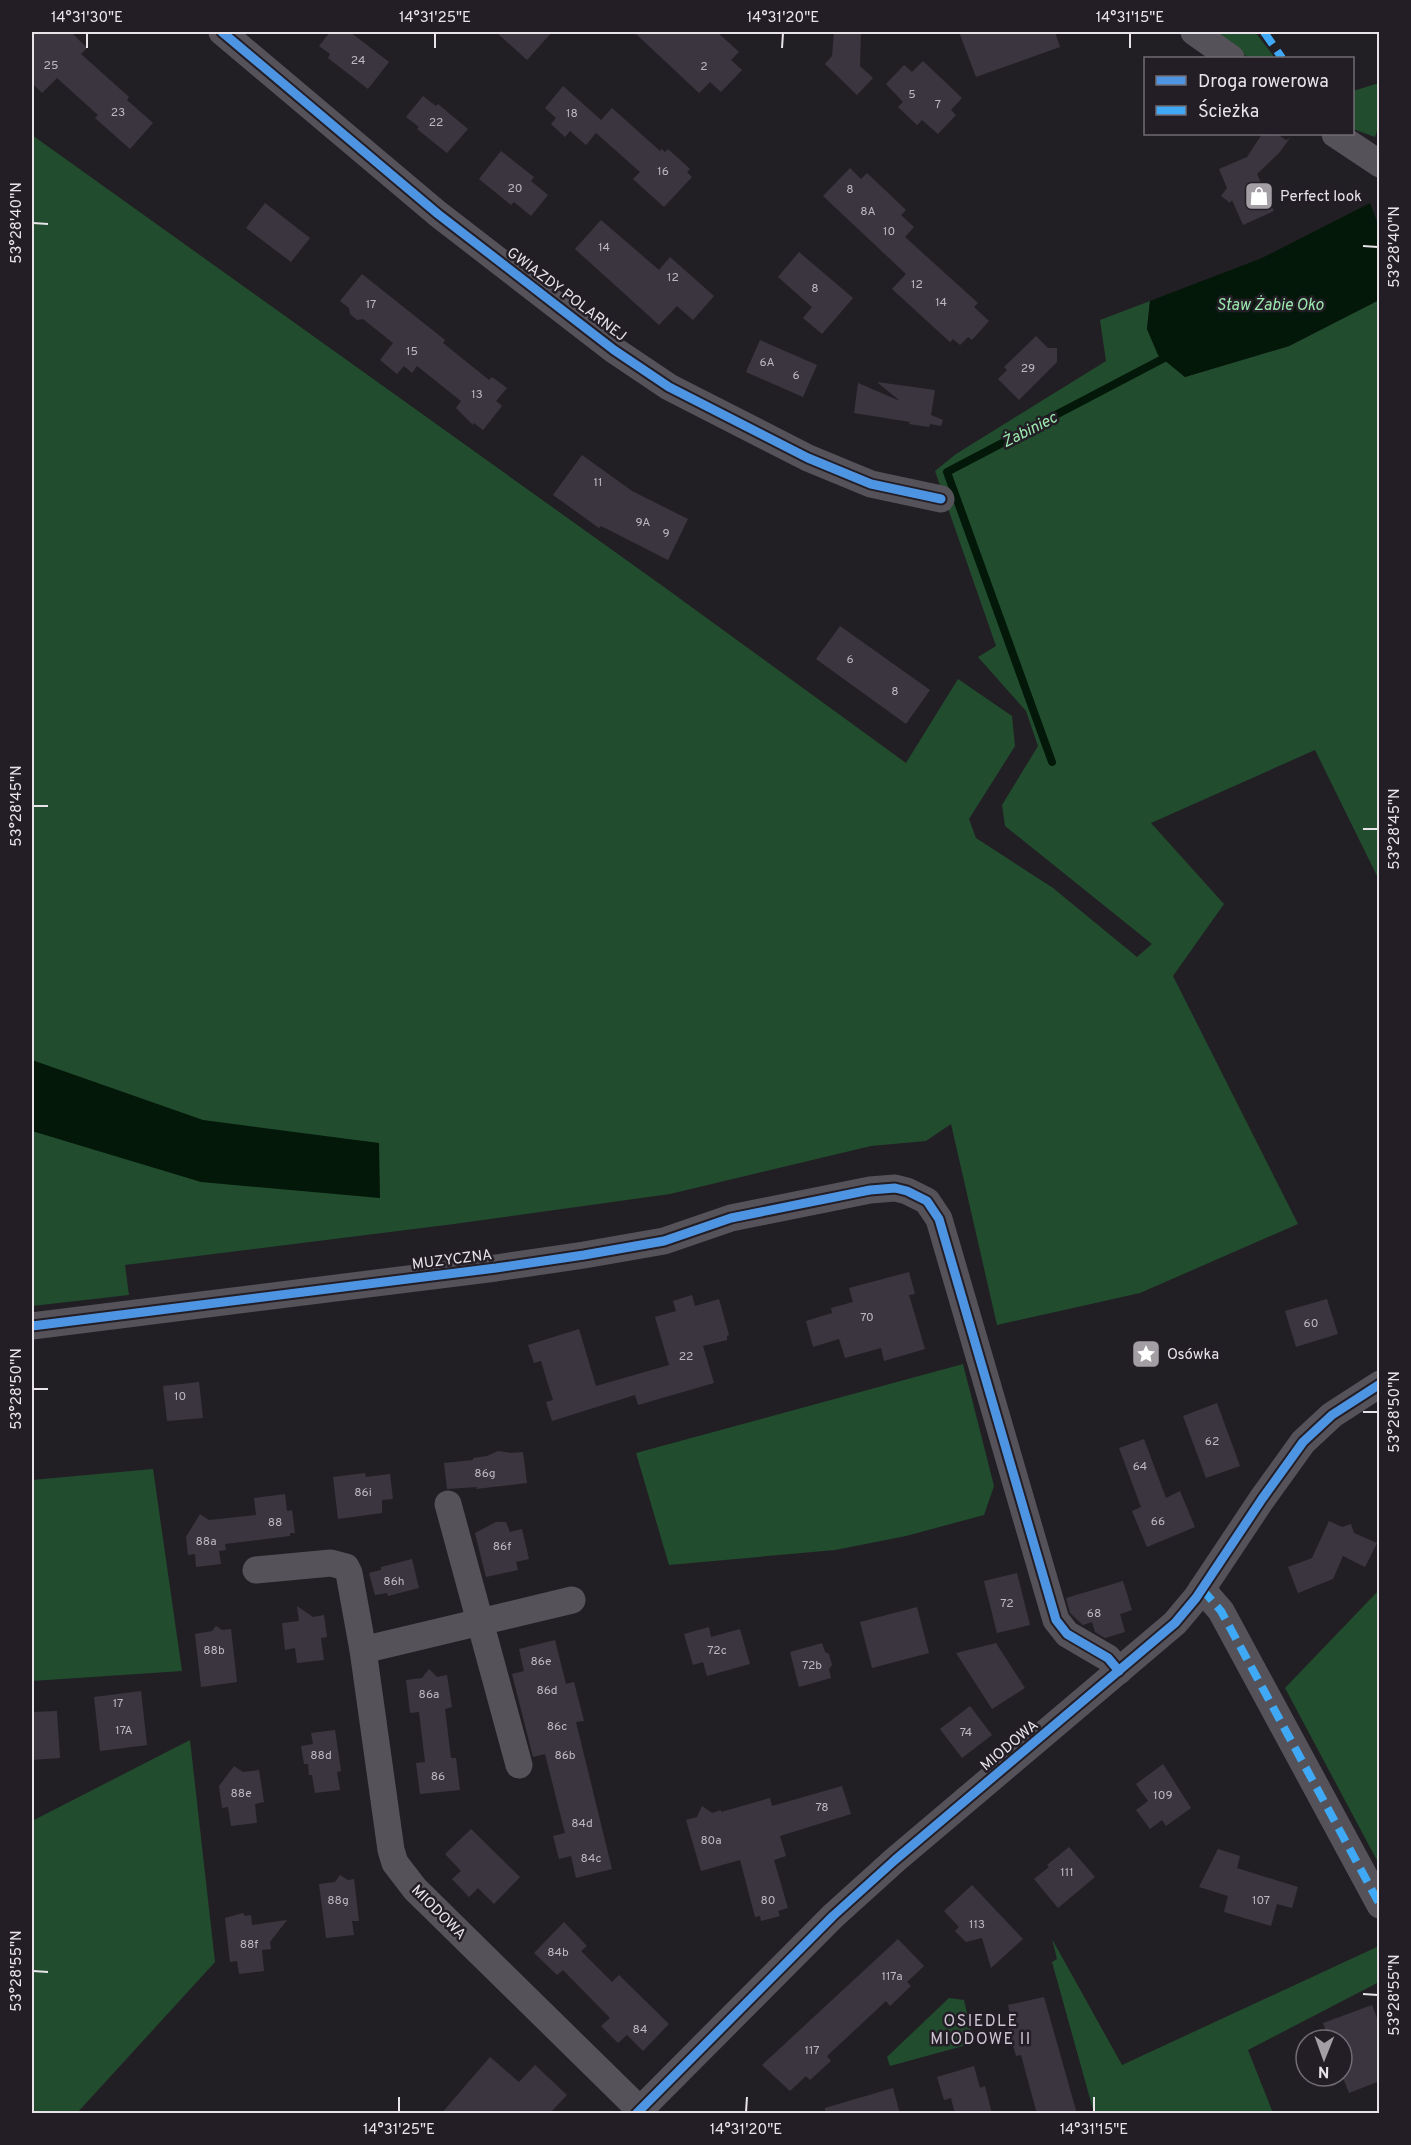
<svg xmlns="http://www.w3.org/2000/svg" width="1411" height="2145" viewBox="0 0 1411 2145" font-family="Overpass,sans-serif">
<style>
.green{fill:#214c2e}
.water{fill:#031809}
.lines{fill:none;stroke-linecap:round;stroke-linejoin:round}
.stream{stroke:#031809;stroke-width:8}
.building{fill:#3b3540}
.street{stroke:#565259;stroke-width:27}
.quiet{stroke:#3fa9f5;stroke-width:8;stroke-dasharray:15 8;stroke-linecap:butt}
.cycleway-casing{stroke:#231d26;stroke-width:13}
.cycleway{stroke:#4d94e3;stroke-width:9}
.ticks{fill:none;stroke:#e7e3e9;stroke-width:2}
.labels{text-anchor:middle;stroke-width:5;stroke-linejoin:round;paint-order:stroke}
.number-label{font-size:12px;fill:#bcb8bf}
.poi-label{font-size:15px;fill:#e7e3e9;stroke:#231d26;text-anchor:start}
.street-label{font-size:15px;fill:#e7e3e9;stroke:#231d26}
.water-label{font-size:16px;font-style:italic;fill:#9be9ad;stroke:#231d26}
.neighbourhood-label{font-size:16px;letter-spacing:1.5px;fill:#cec6d3;stroke:#231d26}
.neatline{fill:none;stroke:#e7e3e9;stroke-width:2}
.ticks-label{font-size:15px;text-anchor:middle;fill:#e7e3e9}
</style>
<rect width="100%" height="100%" fill="#221f24"/>
<g class="green">
<polygon points="1210,32 1255,32 1275,58 1249,58"/>
<polygon points="1379,83 1379,125 1375,137 1353,129 1353,91"/>
<polygon points="32,135 664,587 906,763 958,679 1012,716 1015,746 969,819 976,838 1053,888 1137,957 1152,944 1005,826 1002,805 1038,746 1026,711 978,657 996,646 935,471 956,454 1106,361 1100,320 1150,301 1147,329 1158,354 1185,377 1289,346 1379,300 1379,880 1315,750 1151,823 1224,904 1173,976 1298,1224 1140,1293 997,1325 951,1124 926,1141 871,1146 670,1194 454,1224 125,1265 129,1295 32,1306"/>
<polygon points="963,1364 994,1486 984,1515 906,1536 835,1550 669,1565 636,1453"/>
<polygon points="153,1469 182,1671 32,1681 32,1480"/>
<polygon points="1379,1590 1379,1864 1285,1688"/>
<polygon points="190,1740 215,1962 77,2113 32,2113 32,1821"/>
<polygon points="1052,1939 1122,2065 1379,1946 1379,1982 1248,2050 1273,2113 1094,2113 1052,1962 1057,1959"/>
<polygon points="949,1998 964,2000 974,2043 890,2066 887,2057"/>
</g>
<g class="water">
<polygon points="1370,203 1379,227 1379,300 1289,346 1185,377 1158,355 1147,329 1150,301 1262,258"/>
<polygon points="32,1060 203,1120 379,1143 380,1198 201,1182 32,1131"/>
</g>
<g class="lines">
<polyline class="stream" points="1052,762 947,472 1172,354"/>
</g>
<g class="building">
<polygon points="32,32 71,32 87,48 81,54 129,97 127,100 153,123 130,149 95,118 98,115 57,78 42,93 32,83"/>
<polygon points="330,32 350,32 389,62 368,89 328,58 330,54 319,46"/>
<polygon points="496,32 552,32 527,60"/>
<polygon points="634,32 717,32 739,52 731,60 742,70 721,92 710,82 699,93"/>
<polygon points="834,32 861,32 860,66 873,78 857,95 825,64 832,56"/>
<polygon points="959,32 1055,32 1060,47 976,77"/>
<polygon points="923,61 962,98 951,110 956,115 938,134 922,120 917,125 898,107 903,102 886,84 904,65 912,72"/>
<polygon points="563,86 601,120 612,108 660,151 662,149 665,152 668,149 690,169 687,172 692,177 664,207 633,179 640,172 596,133 586,145 570,131 565,137 551,124 556,118 545,108"/>
<polygon points="423,96 436,106 438,104 468,129 447,153 417,129 419,127 406,117"/>
<polygon points="1262,134 1277,134 1286,140 1290,138 1279,153 1257,174 1274,211 1243,225 1232,200 1230,203 1221,196 1227,188 1219,169 1247,157"/>
<polygon points="501,151 534,177 531,181 548,195 531,216 514,202 511,205 479,179"/>
<polygon points="850,168 861,179 867,173 906,210 901,215 914,227 905,237 978,303 974,307 989,321 972,340 968,337 960,345 953,339 950,342 892,289 906,274 823,196"/>
<polygon points="265,203 310,238 291,262 246,228"/>
<polygon points="601,220 659,270 670,257 714,296 693,320 677,306 659,325 575,249"/>
<polygon points="799,252 853,298 822,334 803,318 812,307 778,277"/>
<polygon points="362,274 445,340 443,343 489,380 492,377 507,388 496,401 502,406 483,430 474,423 473,425 456,408 461,401 417,366 412,373 404,366 397,374 380,360 393,343 363,319 357,320 350,314 349,308 340,301"/>
<polygon points="1036,336 1048,348 1057,348 1057,362 1019,400 998,379 1007,370 1004,367"/>
<polygon points="760,340 817,365 803,397 746,372"/>
<polygon points="877,382 935,390 931,415 943,420 941,426 930,424 929,427 909,424 910,422 854,413 858,383 900,401"/>
<polygon points="582,455 632,491 688,519 668,560 601,526 599,528 553,495"/>
<polygon points="840,626 930,690 906,724 816,659"/>
<polygon points="909,1272 915,1294 909,1295 925,1349 884,1361 881,1348 845,1358 839,1339 813,1347 806,1321 832,1313 831,1308 853,1302 849,1288"/>
<polygon points="692,1295 695,1306 719,1299 729,1335 727,1336 727,1340 703,1346 714,1383 638,1405 635,1395 552,1421 546,1402 553,1400 547,1381 541,1361 534,1363 528,1345 579,1329 596,1386 669,1365 655,1317 676,1311 673,1301"/>
<polygon points="1327,1299 1338,1334 1296,1347 1285,1311"/>
<polygon points="199,1382 203,1418 167,1421 163,1386"/>
<polygon points="1217,1403 1240,1466 1206,1478 1183,1416"/>
<polygon points="1144,1439 1166,1498 1180,1491 1195,1527 1147,1547 1132,1511 1141,1507 1119,1448"/>
<polygon points="498,1451 511,1453 523,1452 527,1483 476,1489 477,1487 447,1489 444,1463 473,1460 473,1458 487,1456"/>
<polygon points="365,1473 366,1477 390,1474 393,1499 382,1500 382,1513 338,1519 333,1477"/>
<polygon points="285,1494 287,1511 292,1510 295,1533 290,1533 290,1536 225,1544 226,1550 219,1551 221,1564 196,1567 195,1554 188,1555 186,1537 200,1514 209,1520 256,1515 254,1498"/>
<polygon points="1329,1521 1342,1527 1351,1524 1354,1533 1377,1543 1365,1567 1343,1556 1333,1579 1298,1593 1288,1567 1312,1558"/>
<polygon points="496,1522 506,1522 510,1532 522,1529 529,1559 516,1562 518,1570 486,1577 475,1533"/>
<polygon points="412,1559 419,1588 388,1596 387,1593 375,1595 369,1573 381,1570 381,1567"/>
<polygon points="1017,1573 1030,1625 997,1633 984,1581"/>
<polygon points="1123,1581 1132,1610 1120,1614 1125,1632 1105,1638 1095,1632 1092,1622 1083,1625 1070,1613 1066,1598"/>
<polygon points="297,1606 313,1617 324,1615 327,1637 321,1638 324,1660 297,1663 295,1648 285,1650 282,1623 299,1621"/>
<polygon points="917,1607 929,1653 872,1668 860,1622"/>
<polygon points="216,1626 222,1630 231,1629 237,1682 201,1687 195,1634 212,1631"/>
<polygon points="709,1627 711,1637 740,1629 750,1664 707,1676 703,1662 693,1665 684,1634"/>
<polygon points="555,1640 566,1684 574,1682 584,1721 576,1722 612,1869 576,1878 571,1856 559,1859 553,1836 565,1833 545,1754 533,1757 512,1674 524,1671 519,1649"/>
<polygon points="822,1643 825,1652 829,1654 832,1665 829,1669 831,1678 799,1687 790,1652"/>
<polygon points="996,1643 1025,1688 992,1709 956,1653"/>
<polygon points="429,1669 437,1677 447,1675 452,1707 445,1709 451,1758 456,1758 460,1790 420,1794 416,1763 425,1762 419,1712 410,1713 406,1680 422,1678"/>
<polygon points="141,1691 147,1745 100,1751 94,1697"/>
<polygon points="970,1706 992,1735 962,1758 940,1729"/>
<polygon points="57,1711 60,1758 32,1760 32,1712"/>
<polygon points="335,1730 341,1771 337,1772 340,1790 315,1793 312,1775 309,1775 308,1764 304,1764 301,1746 313,1744 311,1733"/>
<polygon points="1163,1764 1191,1808 1166,1826 1162,1820 1150,1829 1136,1810 1148,1801 1136,1784"/>
<polygon points="234,1766 243,1772 259,1770 264,1802 255,1804 257,1823 231,1826 228,1807 222,1808 219,1786"/>
<polygon points="842,1786 851,1814 780,1836 786,1856 774,1860 788,1908 778,1911 780,1916 761,1921 760,1916 755,1917 740,1860 701,1871 686,1820 697,1817 702,1806 712,1813 721,1810 721,1812 770,1798 772,1806"/>
<polygon points="471,1829 520,1877 494,1904 478,1888 469,1897 452,1879 461,1871 445,1854"/>
<polygon points="1069,1847 1095,1877 1058,1908 1034,1879 1049,1867 1047,1865"/>
<polygon points="1218,1849 1240,1856 1237,1868 1298,1887 1292,1908 1277,1904 1271,1926 1224,1912 1228,1896 1199,1887"/>
<polygon points="340,1875 348,1880 354,1879 359,1921 352,1921 354,1935 326,1938 319,1884 335,1882"/>
<polygon points="972,1885 1023,1939 991,1968 982,1938 966,1942 955,1931 959,1927 944,1911"/>
<polygon points="243,1913 245,1916 251,1915 252,1925 287,1920 270,1942 271,1949 262,1950 264,1971 239,1974 237,1961 230,1962 225,1918"/>
<polygon points="564,1922 587,1946 581,1951 612,1982 619,1975 669,2024 643,2051 627,2035 618,2043 601,2026 610,2018 563,1970 557,1975 534,1953"/>
<polygon points="898,1939 924,1966 907,1982 911,1986 890,2006 886,2001 827,2056 831,2061 810,2080 806,2076 790,2091 762,2065"/>
<polygon points="1044,1997 1057,2043 1077,2114 1037,2114 1021,2055 1016,2056 1008,2028 1013,2027 1008,2005"/>
<polygon points="1372,2005 1380,2026 1380,2081 1349,2093 1342,2075 1342,2040 1329,2040 1323,2023"/>
<polygon points="490,2057 519,2082 535,2065 567,2095 549,2114 441,2114"/>
<polygon points="974,2066 980,2088 985,2086 992,2114 955,2114 951,2098 944,2100 937,2077"/>
<polygon points="893,2088 900,2114 825,2114 825,2108"/>
</g>
<g class="lines">
<g class="street">
<polyline points="222,32 438,214 614,350 669,387 808,458 871,484 941,499"/>
<polyline points="1194,32 1231,58"/>
<polyline points="1335,134 1380,164"/>
<polyline points="32,1326 496,1268 584,1255 664,1241 731,1218 870,1190 895,1188 907,1191 927,1201 939,1219 1056,1620 1067,1634 1108,1658 1119,1671"/>
<polyline points="448,1504 519,1765"/>
<polyline points="256,1570 331,1563 346,1567 349,1573 363,1650 391,1850 395,1863 415,1889 640,2110"/>
<polyline points="1202,1589 1221,1611 1380,1905"/>
<polyline points="363,1650 572,1600"/>
<polyline points="636,2114 833,1916 895,1860 1175,1623 1196,1598 1262,1499 1303,1442 1332,1415 1380,1384"/>
</g>
<g class="quiet">
<polyline points="1264,32 1282,58"/>
<polyline points="1202,1589 1221,1611 1380,1905"/>
</g>
<g class="cycleway-casing">
<g id="cycleway">
<polyline points="222,32 438,214 614,350 669,387 808,458 871,484 941,499"/>
<polyline points="32,1326 496,1268 584,1255 664,1241 731,1218 870,1190 895,1188 907,1191 927,1201 939,1219 1056,1620 1067,1634 1108,1658 1119,1671"/>
<polyline points="636,2114 833,1916 895,1860 1175,1623 1196,1598 1262,1499 1303,1442 1332,1415 1380,1384"/>
</g>
</g>
<use href="#cycleway" class="cycleway"/>
</g>
<path class="ticks" d="M 87,48 L 87,33M 435,48 L 435,33M 782,48 L 783,33M 1130,48 L 1130,33M 33,223 L 48,224M 1363,246 L 1378,247M 33,806 L 48,806M 1363,829 L 1378,829M 33,1389 L 48,1389M 1363,1412 L 1378,1412M 33,1971 L 48,1972M 1363,1994 L 1378,1995M 399,2112 L 399,2097M 746,2112 L 747,2097M 1094,2112 L 1094,2097"/>
<defs>
<g id="shop-square" transform="scale(1.5)"><rect x="-9" y="-9" width="18" height="18" rx="4" fill="#a29ea4" stroke="#231d26"/><path d="M-5-2.5h2.3a2.7 3.5 0 0 1 5.4 0H5L5.5 6h-11ZM-1.5-2.5h3a1.5 2.3 0 0 0-3 0Z" fill="#fff"/></g>
<g id="sight-square" transform="scale(1.5)"><rect x="-9" y="-9" width="18" height="18" rx="4" fill="#a29ea4" stroke="#231d26"/><path d="M0-6L1.8-2.2L6-1.7L2.9 1.2L3.7 5.4L0 3.3L-3.7 5.4L-2.9 1.2L-6-1.7L-1.8-2.2Z" fill="#fff"/></g>
</defs>
<g fill-rule="evenodd">
<use href="#shop-square" x="1259" y="196"/>
<use href="#sight-square" x="1146" y="1354"/>
</g>
<g class="labels">
<g class="number-label">
<text x="358" y="64">24</text>
<text x="51" y="69">25</text>
<text x="704" y="70">2</text>
<text x="912" y="98">5</text>
<text x="938" y="108">7</text>
<text x="118" y="116">23</text>
<text x="572" y="117">18</text>
<text x="436" y="126">22</text>
<text x="663" y="175">16</text>
<text x="515" y="192">20</text>
<text x="850" y="193">8</text>
<text x="868" y="215">8A</text>
<text x="889" y="235">10</text>
<text x="604" y="251">14</text>
<text x="673" y="281">12</text>
<text x="917" y="288">12</text>
<text x="815" y="292">8</text>
<text x="941" y="306">14</text>
<text x="371" y="308">17</text>
<text x="412" y="355">15</text>
<text x="767" y="366">6A</text>
<text x="1028" y="372">29</text>
<text x="796" y="379">6</text>
<text x="477" y="398">13</text>
<text x="598" y="486">11</text>
<text x="643" y="526">9A</text>
<text x="666" y="537">9</text>
<text x="850" y="663">6</text>
<text x="895" y="695">8</text>
<text x="867" y="1321">70</text>
<text x="1311" y="1327">60</text>
<text x="686" y="1360">22</text>
<text x="180" y="1400">10</text>
<text x="1212" y="1445">62</text>
<text x="1140" y="1470">64</text>
<text x="485" y="1477">86g</text>
<text x="363" y="1496">86i</text>
<text x="1158" y="1525">66</text>
<text x="275" y="1526">88</text>
<text x="206" y="1545">88a</text>
<text x="502" y="1550">86f</text>
<text x="394" y="1585">86h</text>
<text x="1007" y="1607">72</text>
<text x="1094" y="1617">68</text>
<text x="214" y="1654">88b</text>
<text x="717" y="1654">72c</text>
<text x="541" y="1665">86e</text>
<text x="812" y="1669">72b</text>
<text x="547" y="1694">86d</text>
<text x="429" y="1698">86a</text>
<text x="118" y="1707">17</text>
<text x="557" y="1730">86c</text>
<text x="124" y="1734">17A</text>
<text x="966" y="1736">74</text>
<text x="321" y="1759">88d</text>
<text x="565" y="1759">86b</text>
<text x="438" y="1780">86</text>
<text x="241" y="1797">88e</text>
<text x="1163" y="1799">109</text>
<text x="822" y="1811">78</text>
<text x="582" y="1827">84d</text>
<text x="711" y="1844">80a</text>
<text x="591" y="1862">84c</text>
<text x="1067" y="1876">111</text>
<text x="338" y="1904">88g</text>
<text x="768" y="1904">80</text>
<text x="1261" y="1904">107</text>
<text x="977" y="1928">113</text>
<text x="249" y="1948">88f</text>
<text x="558" y="1956">84b</text>
<text x="892" y="1980">117a</text>
<text x="640" y="2033">84</text>
<text x="812" y="2054">117</text>
</g>
<g class="poi-label">
<text x="1280" y="201">Perfect look</text>
<text x="1167" y="1359">Osówka</text>
</g>
<g class="street-label">
<text transform="translate(567 294) rotate(37)" y="5">GWIAZDY POLARNEJ</text>
<text transform="translate(452 1259) rotate(-7)" y="5">MUZYCZNA</text>
<text transform="translate(1009 1745) rotate(-40)" y="5">MIODOWA</text>
<text transform="translate(439 1912) rotate(45)" y="5">MIODOWA</text>
</g>
<g class="water-label">
<text x="1270" y="310">Staw Żabie Oko</text>
<text transform="translate(1029 429) rotate(-27)" y="6">Żabiniec</text>
</g>
<g class="neighbourhood-label">
<text x="981" y="2026">OSIEDLE<tspan x="981" dy="18">MIODOWE II</tspan></text>
</g>
</g>
<rect width="1411" height="2145" fill="none" stroke="#231d26" stroke-width="66"/>
<rect x="1144" y="57" width="210" height="78" fill="#231d26" stroke="#716c74" stroke-width="1.5"/>
<rect x="1156" y="76" width="30" height="9" fill="#4d94e3" stroke="#716c74" stroke-width="1.5"/>
<text x="1198" y="87" font-size="18" fill="#e7e3e9">Droga rowerowa</text>
<rect x="1156" y="106" width="30" height="9" fill="#3fa9f5" stroke="#716c74" stroke-width="1.5"/>
<text x="1198" y="117" font-size="18" fill="#e7e3e9">Ścieżka</text>
<g transform="translate(1324 2058) rotate(181)"><circle r="28" fill="#231d26" stroke="#716c74" stroke-width="1.5"/>
<path d="M0-4.5L10 22L0 15L-10 22Z" fill="#a29ea4"/>
<text y="-9" font-size="16" font-weight="bold" text-anchor="middle" fill="#e7e3e9">N</text>
</g>
<rect x="33" y="33" width="1345" height="2079" class="neatline"/>
<g class="ticks-label">
<text x="87" y="22">14°31'30"E</text>
<text x="435" y="22">14°31'25"E</text>
<text x="783" y="22">14°31'20"E</text>
<text x="1130" y="22">14°31'15"E</text>
<text transform="translate(16 223) rotate(-90)" y="5">53°28'40"N</text>
<text transform="translate(1394 247) rotate(-90)" y="5">53°28'40"N</text>
<text transform="translate(16 806) rotate(-90)" y="5">53°28'45"N</text>
<text transform="translate(1394 829) rotate(-90)" y="5">53°28'45"N</text>
<text transform="translate(16 1389) rotate(-90)" y="5">53°28'50"N</text>
<text transform="translate(1394 1412) rotate(-90)" y="5">53°28'50"N</text>
<text transform="translate(16 1971) rotate(-90)" y="5">53°28'55"N</text>
<text transform="translate(1394 1995) rotate(-90)" y="5">53°28'55"N</text>
<text x="399" y="2134">14°31'25"E</text>
<text x="746" y="2134">14°31'20"E</text>
<text x="1094" y="2134">14°31'15"E</text>
</g>
</svg>
